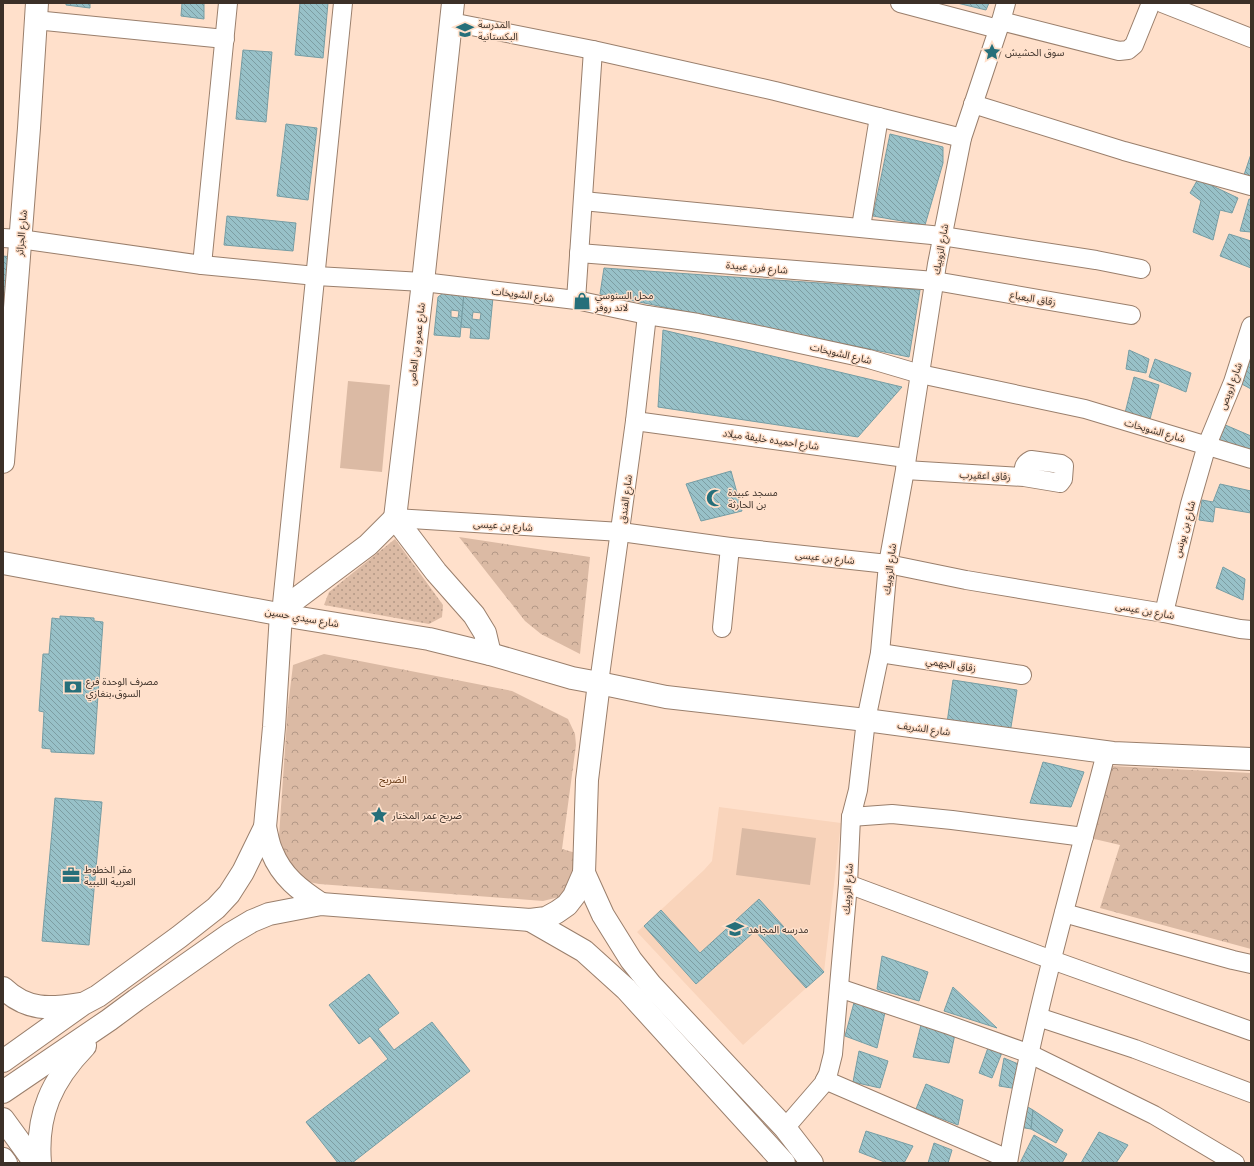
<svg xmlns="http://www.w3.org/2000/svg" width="1254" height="1166" viewBox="0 0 1254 1166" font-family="Arial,'Noto Sans Arabic',sans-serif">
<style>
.built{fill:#f9d4bb}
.grass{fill:url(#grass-dots)}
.park{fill:url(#park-crowns)}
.pitch{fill:#dbbaa4}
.building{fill:url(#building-back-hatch);stroke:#769da4;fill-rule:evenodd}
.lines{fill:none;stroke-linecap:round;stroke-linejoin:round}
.minor-casing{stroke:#9a7f6c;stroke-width:20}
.tertiary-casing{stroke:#9a7f6c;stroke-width:24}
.primary-casing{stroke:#9a7f6c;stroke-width:24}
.minor{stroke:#fff;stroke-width:18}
.tertiary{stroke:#fff;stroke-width:22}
.primary{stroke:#fff;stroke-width:22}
.labels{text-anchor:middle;stroke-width:3;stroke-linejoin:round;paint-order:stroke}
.poi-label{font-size:10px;fill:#3c3028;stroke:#ffe0cb;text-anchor:start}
.street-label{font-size:10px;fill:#3c3028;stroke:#ffe0cb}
.park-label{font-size:10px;fill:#633611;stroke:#ffe0cb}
</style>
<defs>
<pattern id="grass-dots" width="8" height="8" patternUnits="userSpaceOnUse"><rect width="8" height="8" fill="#dbbaa4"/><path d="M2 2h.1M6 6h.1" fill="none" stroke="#b39886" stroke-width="1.8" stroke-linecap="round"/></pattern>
<pattern id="park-crowns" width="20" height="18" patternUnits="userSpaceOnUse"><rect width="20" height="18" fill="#dbbaa4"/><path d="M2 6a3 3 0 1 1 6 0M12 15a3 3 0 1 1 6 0" fill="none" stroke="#b39886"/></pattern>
<pattern id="building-back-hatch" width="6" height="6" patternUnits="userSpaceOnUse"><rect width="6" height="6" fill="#98c1c8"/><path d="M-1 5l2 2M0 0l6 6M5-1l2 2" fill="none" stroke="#7d9da2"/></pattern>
</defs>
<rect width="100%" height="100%" fill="#ffe0cb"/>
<polygon class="built" points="719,807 841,823 824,972 743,1045 637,932 704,870 712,861"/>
<polygon class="grass" points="395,539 443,605 442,617 429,624 324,605 329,592"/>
<g class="park">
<polygon points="459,537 590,557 580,654 541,634 525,621"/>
<polygon points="324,654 512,691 568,719 575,734 576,745 562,849 576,853 578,867 563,896 543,901 319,884 299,880 278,850 288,706 293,665"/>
<polygon points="1111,766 1251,773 1251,949 1100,908 1120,845 1090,838"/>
</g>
<g class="pitch">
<polygon points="348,381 390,385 382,472 340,468"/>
<polygon points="742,828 816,838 810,885 736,875"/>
</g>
<g class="building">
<polygon points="66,3 90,3 90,8 66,5"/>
<polygon points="182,3 204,3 204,19 181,16"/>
<polygon points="300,3 328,3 323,58 295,55"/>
<polygon points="957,3 989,3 986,10"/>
<polygon points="243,50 272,52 266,122 236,119"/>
<polygon points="286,124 317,128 308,200 277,196"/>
<polygon points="890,134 943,147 943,163 925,225 873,216"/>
<polygon points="1251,154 1251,178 1244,175"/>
<polygon points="1198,179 1238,198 1232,213 1220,210 1213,240 1193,232 1201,201 1190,193"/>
<polygon points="1249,199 1251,199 1251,232 1240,231"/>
<polygon points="227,216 296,223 293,251 224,245"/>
<polygon points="1229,234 1251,241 1251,268 1220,256"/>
<polygon points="3,256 12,257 3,355"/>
<polygon points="604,268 920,290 909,357 600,294"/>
<path d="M 447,290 L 464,293 L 460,337 L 434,335 L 438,297 ZM 451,310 L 459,311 L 458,318 L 451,317 Z"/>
<path d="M 464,293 L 493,297 L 489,339 L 470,338 L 471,328 L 461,327 ZM 473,312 L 481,313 L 480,320 L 472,319 Z"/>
<polygon points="663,330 902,387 858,437 658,407"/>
<polygon points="1129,350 1149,359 1146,373 1126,369"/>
<polygon points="1251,353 1251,389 1240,383"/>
<polygon points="1155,359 1191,373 1186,392 1149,377"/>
<polygon points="1134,377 1159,385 1150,419 1125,413"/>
<polygon points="1223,424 1251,436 1251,456 1218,443"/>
<polygon points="731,471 742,511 701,521 686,484"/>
<polygon points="1220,484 1251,491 1251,513 1215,507 1213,522 1199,520 1202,500 1213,502"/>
<polygon points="1223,567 1245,579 1243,600 1216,588"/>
<polygon points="60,616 94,618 94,621 103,622 94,754 51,752 51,749 42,748 44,712 39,711 43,654 49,654 52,618 60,619"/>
<polygon points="953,680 1017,690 1010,733 947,723"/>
<polygon points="1043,762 1084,772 1071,807 1030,803"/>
<polygon points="55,798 102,802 89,945 42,941"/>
<polygon points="759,899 824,972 806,988 755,931 696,984 644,926 661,910 700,953"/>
<polygon points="882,956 928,972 919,1001 877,989"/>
<polygon points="369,974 399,1013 378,1029 394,1050 432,1022 470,1071 352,1163 338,1163 306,1122 388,1059 370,1036 359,1044 329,1005"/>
<polygon points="953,987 997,1028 944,1011"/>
<polygon points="855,999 886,1008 877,1048 845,1036"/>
<polygon points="921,1025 955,1034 949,1063 913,1057"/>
<polygon points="989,1045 1003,1050 992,1078 979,1073"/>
<polygon points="859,1051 888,1061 880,1088 853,1082"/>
<polygon points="1004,1058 1023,1066 1018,1089 999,1086"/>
<polygon points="926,1084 963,1100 958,1125 916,1109"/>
<polygon points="1026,1106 1033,1110 1031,1129 1019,1127"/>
<polygon points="1033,1110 1063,1130 1056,1143 1031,1129"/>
<polygon points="866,1131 913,1146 904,1163 887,1163 859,1152"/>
<polygon points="1099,1132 1128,1145 1116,1163 1081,1163"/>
<polygon points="1034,1135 1067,1154 1062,1163 1020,1163"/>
<polygon points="934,1143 952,1150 948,1163 928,1163"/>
</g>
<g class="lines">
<g class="minor-casing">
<g id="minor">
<polyline points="900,3 998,29"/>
<polyline points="1162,3 1251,38"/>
<polyline points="35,20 225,39"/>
<polyline points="1001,21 1119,51 1128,50 1134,45 1151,3"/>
<polyline points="451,22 593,50 775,91 962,138"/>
<polyline points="973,104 1124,151 1251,186"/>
<polyline points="583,201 942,236 1096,260 1141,269"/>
<polyline points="861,227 879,117"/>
<polyline points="3,238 20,239 202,265 228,3"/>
<polyline points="579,253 935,281 1131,315"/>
<polyline points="202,265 316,276 423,282 576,300 647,315 698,323 749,333 869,359 920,374 1085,409 1251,459"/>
<polyline points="576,300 593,50"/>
<polyline points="635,421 906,458"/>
<path d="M 905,470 L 1024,477 L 1060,483 L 1063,479 L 1064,466 L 1061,464 L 1031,460 C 1023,464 1023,469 1024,477"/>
<polyline points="395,518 621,532 730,547 888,564 966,580 1164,613 1240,629 1251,630"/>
<polyline points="1164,613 1190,504 1207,445 1233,382 1251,326"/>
<polyline points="281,614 343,3"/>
<polyline points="722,628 730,547"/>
<polyline points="880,653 1022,675"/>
<polyline points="599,683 635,421 647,315"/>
<polyline points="851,817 892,814 952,820 1084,837"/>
<polyline points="848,884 1052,960 1251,1031"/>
<polyline points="1064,913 1233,960 1251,964"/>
<polyline points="839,988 949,1025 1030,1054 1154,1115 1235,1163"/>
<polyline points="1038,1017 1135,1049 1251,1093"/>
<polyline points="825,1080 1008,1159"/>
<polyline points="785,1128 823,1084 828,1074 833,1054 848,884 851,817 858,790 866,720 880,653 888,564 905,470 937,264 962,138 1001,21 1006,3"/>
<path d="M 1008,1163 C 1031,1024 1071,888 1106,753"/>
</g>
</g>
<g class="tertiary-casing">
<g id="tertiary">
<polyline points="453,3 423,282 395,518 436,572 474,615 485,633 490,654"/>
<polyline points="281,614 292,602 368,545 395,518"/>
<polyline points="599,683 666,697 866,720 1113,753 1251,759"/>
</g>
</g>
<g class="primary-casing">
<g id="primary">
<polyline points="3,462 29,128 37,3"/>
<polyline points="3,563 300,618 429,639 490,654 572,678 599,683 587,780 584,873 574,896 567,905 557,912 546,918 530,920 321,904 269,914 252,921 230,934 136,1000 109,1020 3,1092"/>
<path d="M 265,827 C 267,835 268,844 272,852 C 282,877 300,890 321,904"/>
<polyline points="584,873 603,915 631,960 651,985 785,1128 812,1163"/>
<polyline points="530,920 584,951 626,989 784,1163"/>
<path d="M 3,988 C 27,1011 50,1009 80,1004"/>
<polyline points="3,1061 83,1004 98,996 179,937 216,908 229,894 243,872 265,827 274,727 281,614"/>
<polyline points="3,1119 35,1163"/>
<polyline points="3,1159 6,1163"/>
<path d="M 40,1163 C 36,1114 52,1080 85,1046"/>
</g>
</g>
<use href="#minor" class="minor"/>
<use href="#tertiary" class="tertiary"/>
<use href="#primary" class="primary"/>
</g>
<defs>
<g id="school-bare" transform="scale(1.38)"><path d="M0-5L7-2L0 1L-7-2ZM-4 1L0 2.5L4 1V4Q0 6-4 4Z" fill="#266f7a" stroke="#ffe0cb" stroke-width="2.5" paint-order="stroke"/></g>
<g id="sight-bare" transform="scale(1.38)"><path d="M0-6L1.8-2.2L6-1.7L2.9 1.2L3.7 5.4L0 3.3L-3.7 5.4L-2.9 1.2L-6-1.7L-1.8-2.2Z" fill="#266f7a" stroke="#ffe0cb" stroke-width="2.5" paint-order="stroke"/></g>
<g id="shop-bare" transform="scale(1.38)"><path d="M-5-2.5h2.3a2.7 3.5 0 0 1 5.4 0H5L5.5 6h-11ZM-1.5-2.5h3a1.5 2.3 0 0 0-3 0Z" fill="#266f7a" stroke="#ffe0cb" stroke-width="2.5" paint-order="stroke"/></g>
<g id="mosque-bare" transform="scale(1.38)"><path d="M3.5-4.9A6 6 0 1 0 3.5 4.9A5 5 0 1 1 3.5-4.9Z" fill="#266f7a" stroke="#ffe0cb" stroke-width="2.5" paint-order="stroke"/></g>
<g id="bank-bare" transform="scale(1.38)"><path d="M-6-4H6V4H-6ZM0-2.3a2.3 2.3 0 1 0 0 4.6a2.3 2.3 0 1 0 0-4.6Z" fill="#266f7a" stroke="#ffe0cb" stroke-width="2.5" paint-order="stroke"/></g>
<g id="office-bare" transform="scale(1.38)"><path d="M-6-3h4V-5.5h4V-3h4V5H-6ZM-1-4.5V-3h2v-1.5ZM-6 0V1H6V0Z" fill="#266f7a" stroke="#ffe0cb" stroke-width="2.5" paint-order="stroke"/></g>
</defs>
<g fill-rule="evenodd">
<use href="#school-bare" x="465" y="30"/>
<use href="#sight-bare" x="992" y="52"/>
<use href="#shop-bare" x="582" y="301"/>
<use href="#mosque-bare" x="715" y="498"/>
<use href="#bank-bare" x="73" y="687"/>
<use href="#sight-bare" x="379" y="815"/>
<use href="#office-bare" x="71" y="875"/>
<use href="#school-bare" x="735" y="929"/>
</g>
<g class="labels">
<g class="poi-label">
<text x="478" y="28">المدرسة<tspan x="478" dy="12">البكستانية</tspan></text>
<text x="1005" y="56">سوق الحشيش</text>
<text x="595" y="299">محل السنوسي<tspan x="595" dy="12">لاند روفر</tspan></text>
<text x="728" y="496">مسجد عبيدة<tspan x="728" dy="12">بن الحارثة</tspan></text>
<text x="86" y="685">مصرف الوحدة فرع<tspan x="86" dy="12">السوق،بنغازي</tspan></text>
<text x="392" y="819">ضريح عمر المختار</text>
<text x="84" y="873">مقر الخطوط<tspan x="84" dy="12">العربية الليبية</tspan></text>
<text x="748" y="933">مدرسه المجاهد</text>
</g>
<g class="street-label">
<text transform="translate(21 233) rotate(-85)" y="4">شارع الجزائر</text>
<text transform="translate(940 249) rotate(-80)" y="4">شارع الزوبيك</text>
<text transform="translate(757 267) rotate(5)" y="4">شارع فرن عبيدة</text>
<text transform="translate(523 294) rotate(7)" y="4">شارع الشويخات</text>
<text transform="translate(1033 298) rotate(10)" y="4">زقاق البعباع</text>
<text transform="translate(416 344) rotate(-83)" y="4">شارع عمرو بن العاص</text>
<text transform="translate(841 353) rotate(13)" y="4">شارع الشويخات</text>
<text transform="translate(1230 386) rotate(-70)" y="4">شارع ارويص</text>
<text transform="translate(1155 430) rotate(16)" y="4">شارع الشويخات</text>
<text transform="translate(771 439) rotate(8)" y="4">شارع احميده خليفة ميلاد</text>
<text transform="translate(985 475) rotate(3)" y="4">زقاق اعقيرب</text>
<text transform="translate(625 499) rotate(-83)" y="4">شارع الفندق</text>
<text transform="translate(503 525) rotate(4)" y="4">شارع بن عيسى</text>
<text transform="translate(1184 529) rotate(-75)" y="4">شارع بن يونس</text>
<text transform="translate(825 557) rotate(6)" y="4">شارع بن عيسى</text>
<text transform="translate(889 569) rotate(-83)" y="4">شارع الزوبيك</text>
<text transform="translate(1145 610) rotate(10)" y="4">شارع بن عيسى</text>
<text transform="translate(302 617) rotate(10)" y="4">شارع سيدي حسين</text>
<text transform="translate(951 664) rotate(9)" y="4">زقاق الجهمي</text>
<text transform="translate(924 728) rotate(8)" y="4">شارع الشريف</text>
<text transform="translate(847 889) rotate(-86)" y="4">شارع الزوبيك</text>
</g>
<g class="park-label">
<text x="393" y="783">الضريح</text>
</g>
</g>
<rect width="1254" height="1166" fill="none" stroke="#3c3028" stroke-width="8"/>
</svg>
